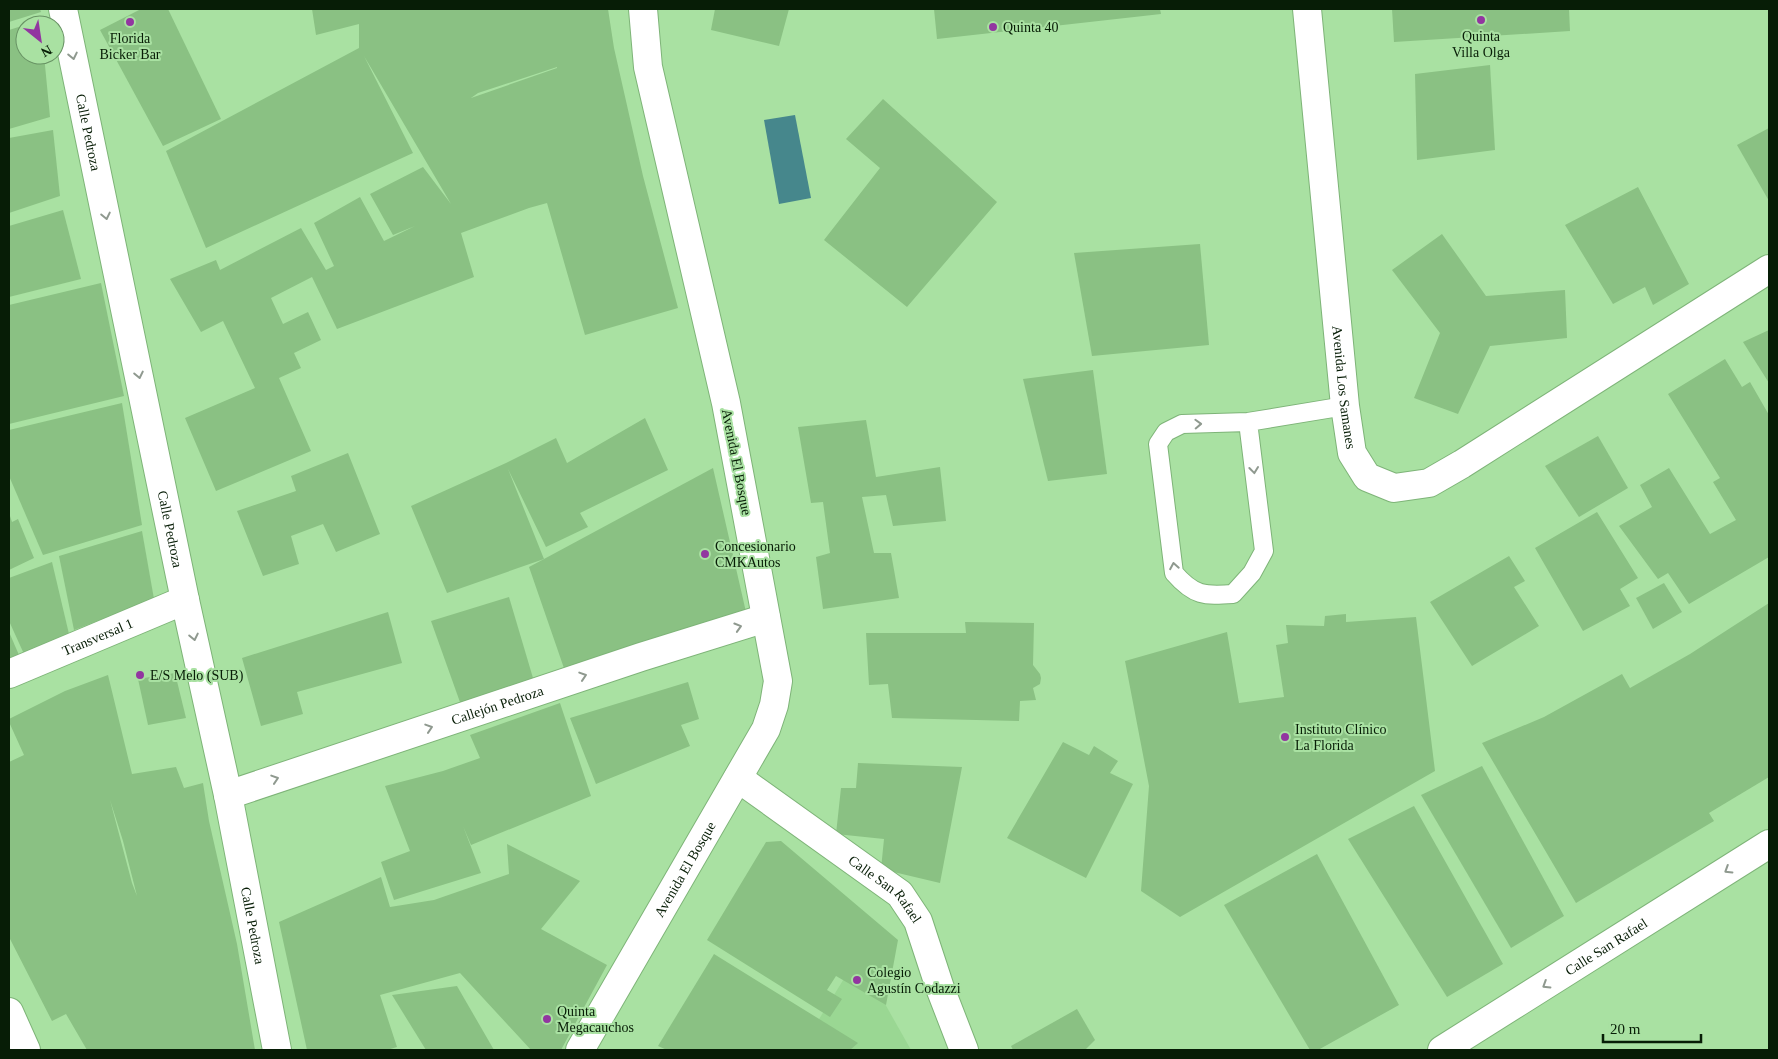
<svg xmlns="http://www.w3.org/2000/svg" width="1778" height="1059" viewBox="0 0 1778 1059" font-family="Georgia,serif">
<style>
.built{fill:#9ad793}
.water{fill:#46878c}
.building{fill:#8ac183;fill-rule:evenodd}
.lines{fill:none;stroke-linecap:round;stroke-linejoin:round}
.service-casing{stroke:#7eb478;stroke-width:20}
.minor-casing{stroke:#7eb478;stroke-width:30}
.tertiary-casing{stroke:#7eb478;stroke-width:30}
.service{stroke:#fff;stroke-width:18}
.minor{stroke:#fff;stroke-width:28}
.tertiary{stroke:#fff;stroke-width:28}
.oneway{stroke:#8f998f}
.poi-dot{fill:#9236a0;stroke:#a9e1a2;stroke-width:2}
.labels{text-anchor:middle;stroke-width:4;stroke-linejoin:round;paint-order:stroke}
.poi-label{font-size:14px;fill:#071d06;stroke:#a9e1a2;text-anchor:start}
.street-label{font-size:14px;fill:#071d06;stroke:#a9e1a2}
</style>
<rect width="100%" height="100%" fill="#a9e1a2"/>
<polygon class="built" points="858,956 911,1050 800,1050"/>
<polygon class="water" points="795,115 811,198 779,204 764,120"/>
<g class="building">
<polygon points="9,9 40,9 41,12 9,22"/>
<polygon points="141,9 168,9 221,119 163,146 100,30"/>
<path d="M 312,9 L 608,9 L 614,48 L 643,176 L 678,308 L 585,335 L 547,203 L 529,208 L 461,233 L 474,277 L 337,329 L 312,277 L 271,298 L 283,324 L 308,312 L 321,340 L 294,353 L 301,368 L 279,378 L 311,451 L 216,491 L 185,418 L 255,388 L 223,321 L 201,332 L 170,279 L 216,260 L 220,270 L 301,228 L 326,270 L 334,266 L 314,223 L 360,197 L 384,241 L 415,226 L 393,235 L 370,194 L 423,167 L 451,204 L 364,56 L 413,153 L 206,248 L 166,151 L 359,48 L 359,24 L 316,35 ZM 557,67 L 557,68 L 471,98 L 478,93 Z"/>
<polygon points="715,9 789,9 779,46 711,30"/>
<polygon points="934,9 1160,9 1161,14 937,39"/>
<polygon points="1392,9 1569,9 1570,31 1394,42"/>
<polygon points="41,21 41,25 28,25 28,24"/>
<polygon points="25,25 25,55 44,55 50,117 9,129 9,30"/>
<polygon points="1490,65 1495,150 1417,160 1415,74"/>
<polygon points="883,99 997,202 907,307 824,240 880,168 846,139"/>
<polygon points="1769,128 1769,201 1737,145"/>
<polygon points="53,130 60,196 9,213 9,138"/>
<polygon points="1638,187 1689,284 1653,305 1645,287 1613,304 1565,225"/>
<polygon points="63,210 81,279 9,297 9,226"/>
<polygon points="1442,234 1486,296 1565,290 1567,338 1490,346 1458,414 1414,398 1440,333 1392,270"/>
<polygon points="1200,244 1209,345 1092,356 1074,253"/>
<polygon points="101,283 124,396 9,424 9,305"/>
<polygon points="1769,330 1769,383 1743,342"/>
<polygon points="1725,359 1742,387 1750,382 1769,415 1769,557 1689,604 1668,573 1658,579 1619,526 1652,507 1640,485 1669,468 1710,534 1736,520 1713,482 1720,478 1668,394"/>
<polygon points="1093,370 1107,474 1048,481 1023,379"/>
<polygon points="122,403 142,525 43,555 9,476 9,430"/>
<polygon points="645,418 668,470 580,513 588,527 546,547 508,469 544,559 713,468 746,612 566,674 529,567 544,559 447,593 411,506 506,463 556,438 567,463"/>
<polygon points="866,420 876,477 940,467 946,521 893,526 886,495 862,497 874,553 891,553 899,598 823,609 816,557 830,553 823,502 811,503 798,427"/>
<polygon points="1598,436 1628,488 1579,517 1545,466"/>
<polygon points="348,453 380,534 336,552 323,524 291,536 299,564 263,576 237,511 296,491 291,476"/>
<polygon points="1597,512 1638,578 1620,589 1630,606 1583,631 1535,548"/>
<polygon points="9,513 12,522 18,519 34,558 9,570"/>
<polygon points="142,531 154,599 74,630 59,556"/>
<polygon points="1509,556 1525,581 1514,587 1539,626 1472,666 1430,602"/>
<polygon points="52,562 69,634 24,654 9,621 9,578"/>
<polygon points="1664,583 1682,612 1653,629 1636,598"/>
<polygon points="509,597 533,678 461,705 431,621"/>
<polygon points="1769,603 1769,777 1709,813 1714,821 1576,903 1482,743 1544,717 1622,674 1630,688 1690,654"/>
<polygon points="388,612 402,663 297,692 303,714 261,726 242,658"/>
<polygon points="1346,614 1346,622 1416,617 1435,771 1180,917 1141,891 1149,786 1125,661 1227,632 1239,703 1284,697 1276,645 1288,643 1286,625 1324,626 1325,616"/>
<polygon points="965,622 1034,623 1033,665 1040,674 1041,678 1040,684 1033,688 1036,700 1020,701 1019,721 892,718 888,684 869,685 866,633 966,633"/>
<polygon points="9,632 19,655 9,659"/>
<polygon points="175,673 186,718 148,725 138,679"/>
<path d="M 108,675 L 132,774 L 176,767 L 184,788 L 203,783 L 209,821 L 237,944 L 255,1050 L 87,1050 L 66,1014 L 52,1021 L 9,937 L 9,762 L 24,755 L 9,722 L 9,719 L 65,691 ZM 110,800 L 123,841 L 137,896 L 132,883 Z"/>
<polygon points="688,682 699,719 681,725 690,746 596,784 570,718"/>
<polygon points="560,703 591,796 471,845 463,826 481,873 394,900 381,862 410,851 385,786 443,771 480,758 470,735"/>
<polygon points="1063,742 1089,755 1094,746 1118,761 1110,773 1133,784 1086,878 1007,838"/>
<polygon points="858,763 962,767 940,883 881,869 884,839 836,834 841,788 856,788"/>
<polygon points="1482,766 1564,916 1511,948 1421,795"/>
<polygon points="1414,806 1503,964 1447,997 1348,839"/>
<polygon points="781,841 898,940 886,1005 836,976 827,990 842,999 830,1017 707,940 766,842"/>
<polygon points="507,844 580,881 541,929 607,965 561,1050 531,1050 460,973 380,995 397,1047 387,1050 307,1050 279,922 381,877 390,907 434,900 509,874"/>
<polygon points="1317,854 1399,1005 1318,1050 1310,1050 1224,905"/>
<polygon points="714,954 858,1043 850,1050 667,1050 658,1046"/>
<polygon points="457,986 494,1050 426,1050 392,995"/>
<polygon points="1077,1009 1095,1040 1085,1050 1013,1050 1011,1046"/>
</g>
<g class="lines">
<g class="service-casing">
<path id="service" d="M 1248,422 L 1264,551 L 1252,573 L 1233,594 C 1204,596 1194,596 1174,573 L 1158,444 L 1166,432 L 1182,424 L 1248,422 L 1345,406"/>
</g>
<g class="minor-casing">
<g id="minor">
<path id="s1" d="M 63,9 L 185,600 L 228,795 L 277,1050"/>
<path id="s2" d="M 1307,9 L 1345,406 L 1352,453 L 1367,477 L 1394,488 L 1429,483 L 1462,464 L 1769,269"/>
<path id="s3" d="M 9,674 L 185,600"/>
<path id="s4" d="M 738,778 L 900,894 L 918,921 L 940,988 L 964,1050"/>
<path id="s5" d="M 228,795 L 641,657 L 766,618"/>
<path id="s6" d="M 580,1050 L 766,729 L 774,705 L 778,681 L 726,403 L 648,67 L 643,9"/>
<path id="s7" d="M 1442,1050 L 1769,844"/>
</g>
</g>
<g class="tertiary-casing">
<polyline id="tertiary" points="9,1012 26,1050"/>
</g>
<use href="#service" class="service"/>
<use href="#minor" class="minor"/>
<use href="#tertiary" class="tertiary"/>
</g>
<defs><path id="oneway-chevron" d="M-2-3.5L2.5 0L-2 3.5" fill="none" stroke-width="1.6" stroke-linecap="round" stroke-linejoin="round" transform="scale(1.25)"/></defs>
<g class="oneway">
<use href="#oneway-chevron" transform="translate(73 56) rotate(78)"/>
<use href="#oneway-chevron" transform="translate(106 216) rotate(78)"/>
<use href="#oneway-chevron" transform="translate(139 375) rotate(78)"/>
<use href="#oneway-chevron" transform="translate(1198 424) rotate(-2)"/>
<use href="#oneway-chevron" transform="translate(1254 470) rotate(83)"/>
<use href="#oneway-chevron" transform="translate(1174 566) rotate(-100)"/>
<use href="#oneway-chevron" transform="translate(738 627) rotate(-17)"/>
<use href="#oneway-chevron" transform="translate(194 637) rotate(78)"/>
<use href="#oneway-chevron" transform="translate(583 676) rotate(-18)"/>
<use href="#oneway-chevron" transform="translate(429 728) rotate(-18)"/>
<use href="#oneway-chevron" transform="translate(275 779) rotate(-18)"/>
<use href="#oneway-chevron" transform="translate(1728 870) rotate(148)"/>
<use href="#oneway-chevron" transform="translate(1546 985) rotate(148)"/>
</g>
<g class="poi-dot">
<circle cx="1481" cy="20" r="5"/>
<circle cx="130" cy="22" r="5"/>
<circle cx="993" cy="27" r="5"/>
<circle cx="705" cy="554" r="5"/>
<circle cx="140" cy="675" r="5"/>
<circle cx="1285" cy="737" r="5"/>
<circle cx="857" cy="980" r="5"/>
<circle cx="547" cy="1019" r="5"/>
</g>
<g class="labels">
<g class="poi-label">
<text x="1003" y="32">Quinta 40</text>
<text x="1481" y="41" text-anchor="middle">Quinta<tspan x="1481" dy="16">Villa Olga</tspan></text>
<text x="130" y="43" text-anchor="middle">Florida<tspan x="130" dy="16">Bicker Bar</tspan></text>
<text x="715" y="551">Concesionario<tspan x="715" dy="16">CMKAutos</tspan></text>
<text x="150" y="680">E/S Melo (SUB)</text>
<text x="1295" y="734">Instituto Clínico<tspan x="1295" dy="16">La Florida</tspan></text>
<text x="867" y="977">Colegio<tspan x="867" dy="16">Agustín Codazzi</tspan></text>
<text x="557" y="1016">Quinta<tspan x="557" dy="16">Megacauchos</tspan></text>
</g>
<g class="street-label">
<text dy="5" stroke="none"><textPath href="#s1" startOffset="126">Calle Pedroza</textPath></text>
<text dy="5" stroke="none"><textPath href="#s2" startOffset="380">Avenida Los Samanes</textPath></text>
<text transform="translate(737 462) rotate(79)" y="5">Avenida El Bosque</text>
<text dy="5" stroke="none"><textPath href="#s1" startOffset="531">Calle Pedroza</textPath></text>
<text dy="5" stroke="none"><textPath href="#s3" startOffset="96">Transversal 1</textPath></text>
<text dy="5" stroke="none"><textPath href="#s5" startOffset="284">Callejón Pedroza</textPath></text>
<text dy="5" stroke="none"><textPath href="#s6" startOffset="209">Avenida El Bosque</textPath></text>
<text dy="5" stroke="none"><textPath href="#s4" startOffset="185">Calle San Rafael</textPath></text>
<text dy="5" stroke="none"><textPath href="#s1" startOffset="936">Calle Pedroza</textPath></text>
<text dy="5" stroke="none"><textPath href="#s7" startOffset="194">Calle San Rafael</textPath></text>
</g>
</g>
<rect width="1778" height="1059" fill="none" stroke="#071d06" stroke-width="20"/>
<g transform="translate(40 40) rotate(150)"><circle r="24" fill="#a9e1a2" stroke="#689364"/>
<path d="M0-4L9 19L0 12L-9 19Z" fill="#9236a0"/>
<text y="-8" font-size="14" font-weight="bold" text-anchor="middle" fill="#071d06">N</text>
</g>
<path d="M1603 1034v8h98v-8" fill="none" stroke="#071d06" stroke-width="2.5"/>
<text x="1610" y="1034" font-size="15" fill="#071d06" stroke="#a9e1a2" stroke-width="4" paint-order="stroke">20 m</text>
</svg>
